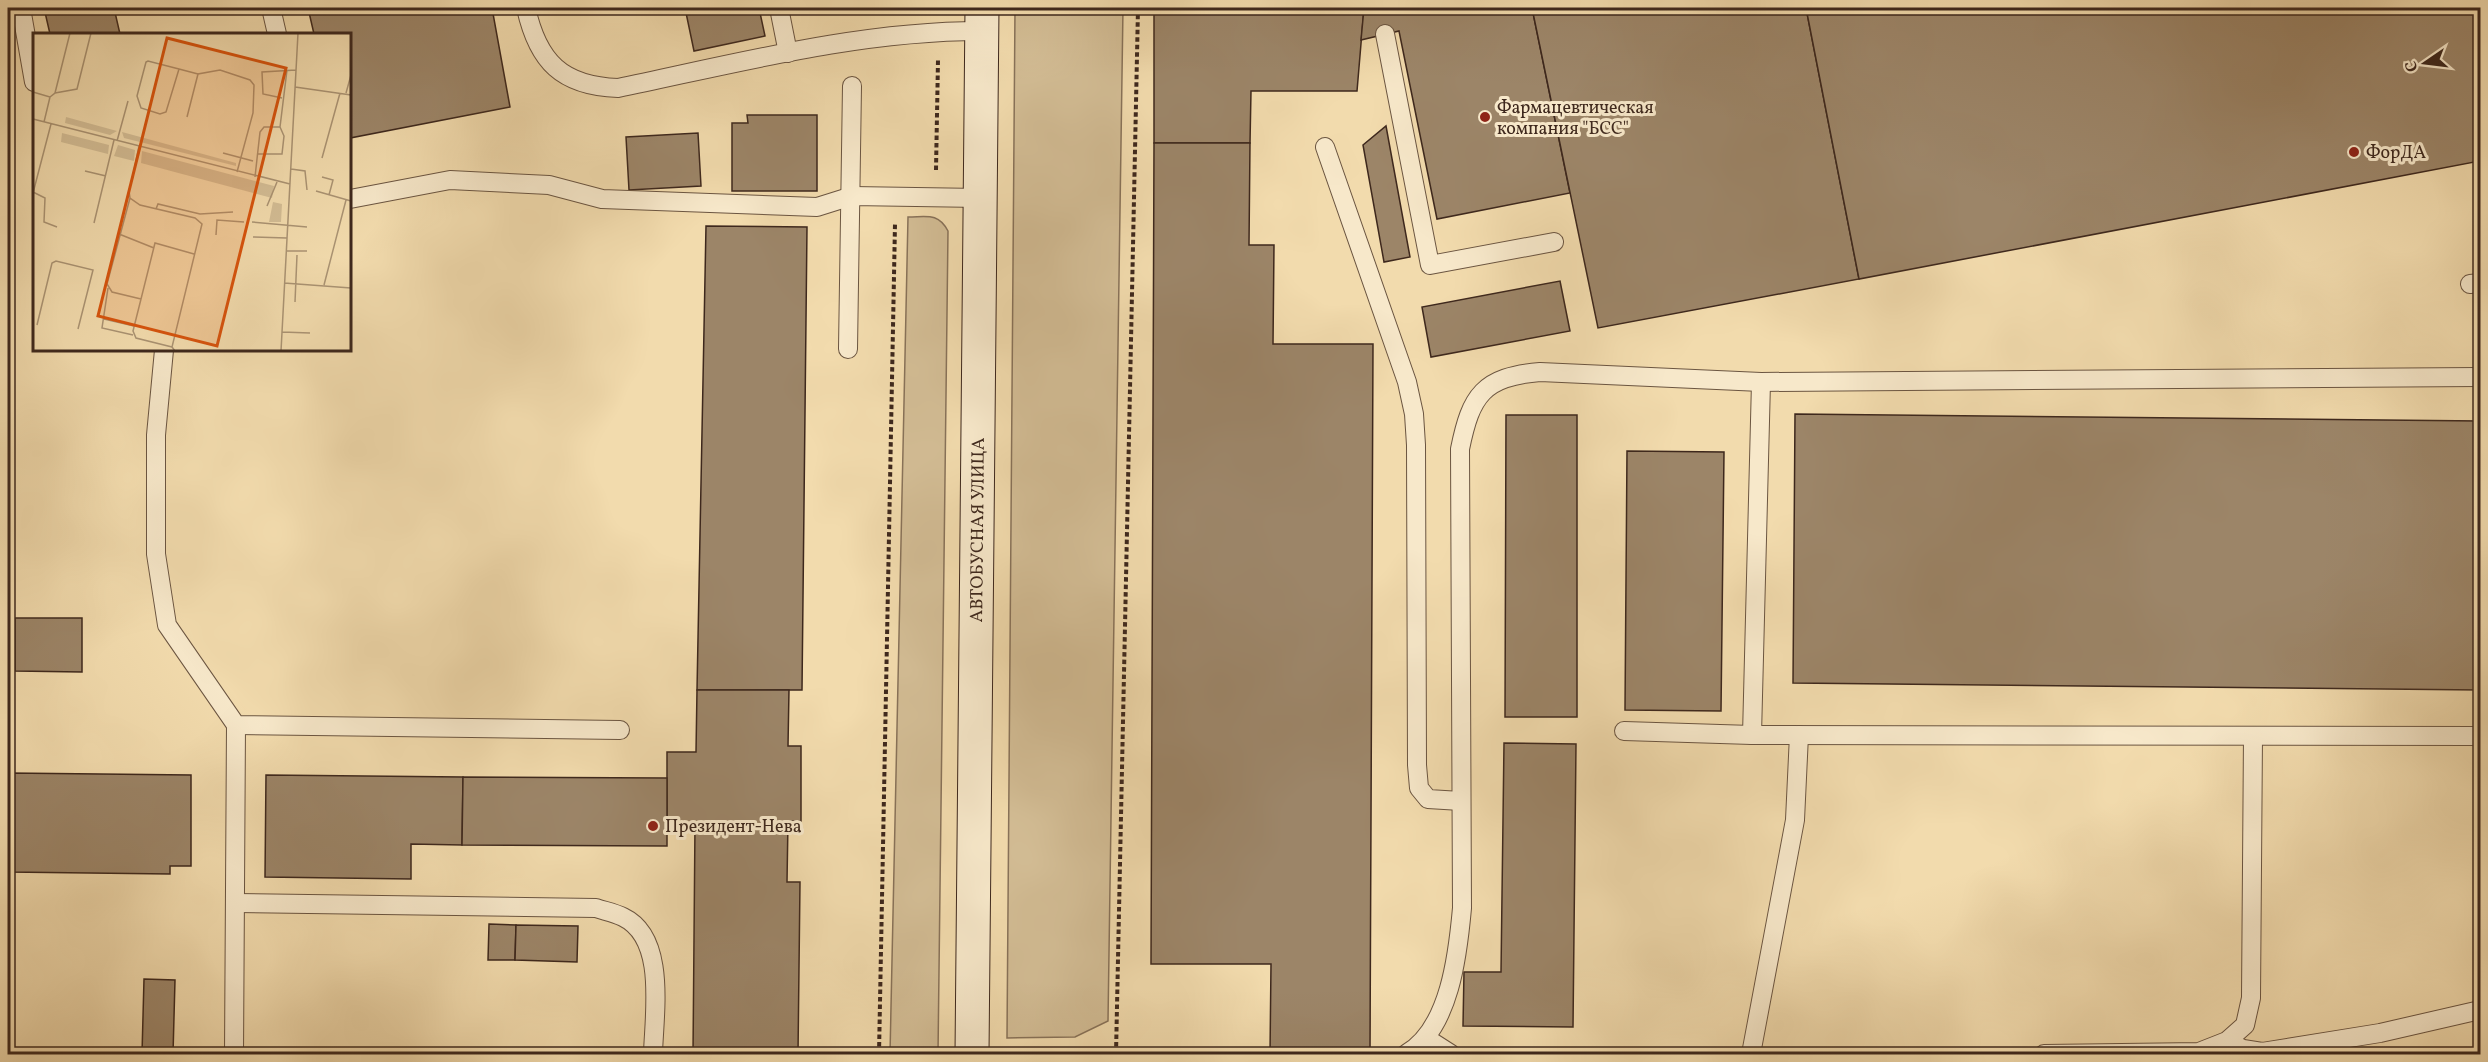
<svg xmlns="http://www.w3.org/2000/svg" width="2488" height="1062" viewBox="0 0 2488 1062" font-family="Vollkorn,serif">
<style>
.green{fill:#d3bd95;stroke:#887259;stroke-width:1.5}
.building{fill:#9c8568;stroke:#3e281d;stroke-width:1.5}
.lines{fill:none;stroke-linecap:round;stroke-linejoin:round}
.lane-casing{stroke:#6b5541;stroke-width:20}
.secondary-casing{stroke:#3e281d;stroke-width:35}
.path{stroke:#3e281d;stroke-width:4;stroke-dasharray:4.5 3;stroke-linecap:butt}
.lane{stroke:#f7e8ca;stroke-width:18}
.secondary{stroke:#f7e8ca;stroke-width:33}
.poi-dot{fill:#8f2418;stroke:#f7e8ca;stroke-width:2}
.labels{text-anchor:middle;stroke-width:6;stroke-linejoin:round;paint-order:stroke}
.poi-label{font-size:18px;fill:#3e281d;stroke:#f7e8ca;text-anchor:start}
.street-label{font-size:18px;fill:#3e281d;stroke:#f7e8ca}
.inset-road{fill:none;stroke:#aa9373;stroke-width:1.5}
.view{fill:#d7540e;fill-opacity:0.15;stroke:#d7540e;stroke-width:3}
.inset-edge{fill:none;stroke:#3e281d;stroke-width:3}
</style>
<rect width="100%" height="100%" fill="#f2dbad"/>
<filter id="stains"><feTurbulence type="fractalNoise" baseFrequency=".00333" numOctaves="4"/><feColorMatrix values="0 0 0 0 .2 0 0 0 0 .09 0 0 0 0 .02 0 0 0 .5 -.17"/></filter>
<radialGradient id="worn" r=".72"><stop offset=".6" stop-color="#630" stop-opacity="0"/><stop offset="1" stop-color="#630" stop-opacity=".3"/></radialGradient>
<g class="green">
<polygon points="1015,8 1123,8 1108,1021 1075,1037 1007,1038"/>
<path d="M 908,217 C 926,217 938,212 948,231 L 938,1054 L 890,1054 Z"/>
</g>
<g class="building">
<polygon points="44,8 114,8 120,34 50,34"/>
<polygon points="308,8 492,8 510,107 350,138 350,34 314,34"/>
<polygon points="685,8 759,8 765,36 694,51"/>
<polygon points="1154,8 1364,8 1357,91 1251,91 1250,143 1154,143"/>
<polygon points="1364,8 1532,8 1570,193 1437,219 1399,31 1361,40"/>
<polygon points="1532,8 1806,8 1859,279 1598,328"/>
<polygon points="1806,8 2480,8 2480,161 1859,279"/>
<polygon points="747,115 817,115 817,191 732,191 732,123 748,123"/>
<polygon points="1386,126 1410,257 1384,262 1363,145"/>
<polygon points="698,133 701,186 629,190 626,137"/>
<polygon points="1154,143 1250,143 1249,245 1274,245 1273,344 1373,344 1370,1054 1270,1054 1271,964 1151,964"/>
<polygon points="706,226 807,227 802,690 697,690"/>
<polygon points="1560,281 1570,331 1431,357 1422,307"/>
<polygon points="1795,414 2480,421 2480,690 1793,683"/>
<polygon points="1506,415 1577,415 1577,717 1505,717"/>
<polygon points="1627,451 1724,452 1721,711 1625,710"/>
<polygon points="15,618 82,618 82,672 15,671"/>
<polygon points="697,690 789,690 788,746 801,746 801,821 788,821 787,882 800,882 798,1054 693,1054 695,824 667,824 667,752 696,752"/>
<polygon points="1504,743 1576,744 1573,1027 1463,1026 1464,972 1501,972"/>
<polygon points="8,773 191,775 191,866 170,866 170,874 8,872"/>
<polygon points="266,775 463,777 462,845 411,844 411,879 265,877"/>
<polygon points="463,777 667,778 667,846 462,845"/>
<polygon points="489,924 516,925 515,960 488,960"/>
<polygon points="516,925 578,926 577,962 515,960"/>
<polygon points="144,979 175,980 173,1054 142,1054"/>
</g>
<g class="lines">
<g class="lane-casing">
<g id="lane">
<polyline points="21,8 34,82"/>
<polyline points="271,8 277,34"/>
<path d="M 526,8 C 538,62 562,86 618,88 C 738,63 859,31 981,31"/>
<polyline points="779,8 788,53"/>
<polyline points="1385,34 1430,265 1554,242"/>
<polyline points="1325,147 1407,382 1414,414 1416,445 1417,765 1419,788 1428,799 1461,801"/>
<polyline points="350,199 450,180 549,185 602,199 817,207 852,196 980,198"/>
<polyline points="2470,284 2480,283"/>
<polyline points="848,349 852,86"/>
<polyline points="164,350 156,435 156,554 167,625 236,725 620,730"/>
<polyline points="1761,382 1752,735 2480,736"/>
<polyline points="1624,731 1752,735"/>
<path d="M 235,903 L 596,908 C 605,911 615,913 623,917 C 667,938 654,1014 653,1054"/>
<polyline points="1426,1038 1451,1054"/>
<polyline points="2227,1041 2243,1049 2262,1052 2380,1033 2480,1010"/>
<polyline points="234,1054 236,725"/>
<path d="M 1406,1054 C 1450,1029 1458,953 1462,908 L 1460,449 C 1471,395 1483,377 1540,372 L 1761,382 L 2480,377"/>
<polyline points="1751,1054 1795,820 1799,735"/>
<polyline points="2044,1054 2199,1052 2227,1041 2245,1025 2251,998 2253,736"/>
</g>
</g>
<g class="secondary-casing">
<g id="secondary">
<path id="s1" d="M 972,1054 L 982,8"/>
</g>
</g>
<g class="path">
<polyline points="936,170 938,60"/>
<polyline points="879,1054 895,224"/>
<polyline points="1116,1054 1138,8"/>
</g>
<use href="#lane" class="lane"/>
<use href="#secondary" class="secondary"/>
</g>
<g class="poi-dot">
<circle cx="1485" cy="117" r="6"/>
<circle cx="2354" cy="152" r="6"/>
<circle cx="653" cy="826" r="6"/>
</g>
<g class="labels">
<g class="poi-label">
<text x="1497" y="113">Фармацевтическая<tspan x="1497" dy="21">компания "БСС"</tspan></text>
<text x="2366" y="158">ФорДА</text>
<text x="665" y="832">Президент-Нева</text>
</g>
<g class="street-label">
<text dy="6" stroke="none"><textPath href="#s1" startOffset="524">АВТОБУСНАЯ УЛИЦА</textPath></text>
</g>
</g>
<g transform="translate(33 33)">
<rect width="318" height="318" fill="#f2dbad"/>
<path d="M 33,84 L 84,98 L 77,102 L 32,90 ZM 89,99 L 203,130 L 203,133 L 91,105 ZM 29,100 L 76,112 L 75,121 L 28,109 ZM 85,112 L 102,117 L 101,128 L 81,123 ZM 109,118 L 241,153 L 239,165 L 108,130 ZM 240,169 L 249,171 L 248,189 L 236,189 Z" fill="#d3bd95"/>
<path class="inset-road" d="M 146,36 L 133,79 L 127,81 L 108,75 L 104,63 L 113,29 L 115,28 L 146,36 L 165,41M 262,54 L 318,62M 0,59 L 17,64 L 11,89M 22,60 L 44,56 L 58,0M 313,60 L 318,42M 17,64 L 22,60 L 37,0M 249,65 L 230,61 L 229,39 L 263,37M 154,84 L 165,41 L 187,37 L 217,47 L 221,52 L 220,80 L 204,139M 0,86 L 257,151M 247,94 L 254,37M 84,108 L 95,68M 190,120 L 220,128M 289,125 L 307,60M 258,136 L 272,138 L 274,157M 52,138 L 73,143M 222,144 L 227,99 L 231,94 L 247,94 L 251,103 L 249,121 L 225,121M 289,144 L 300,147 L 296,162M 99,147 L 106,113M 96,158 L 97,165 L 107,172 L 162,185 L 169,191 L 139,314 L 142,318M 283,158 L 318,168M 0,159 L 12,165 L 11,189 L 24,194M 0,160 L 18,91M 97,165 L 74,251 L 79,259 L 108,266M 234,173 L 244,149M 123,176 L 125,171 L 167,181 L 200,179M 219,189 L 274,194M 61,190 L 81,107M 86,201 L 121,215M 183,202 L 184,187 L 211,189M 220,204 L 254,205M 253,218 L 274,218M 251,250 L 318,255M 291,252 L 313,167M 75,255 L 69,295 L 100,302M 262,269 L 264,222M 71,286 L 101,293M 4,292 L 19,230 L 23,228 L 60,237 L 45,296M 249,299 L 277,300M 139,314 L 103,305 L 100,298 L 122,210 L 161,221M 248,318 L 265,0"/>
<path class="view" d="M 134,5 L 253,35 L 184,313 L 65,283 Z"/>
<rect width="318" height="318" class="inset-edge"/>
</g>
<rect width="2488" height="1062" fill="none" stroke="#f2dbad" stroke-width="30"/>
<rect x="9" y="9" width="2470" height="1044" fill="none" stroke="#3e281d" stroke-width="3"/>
<rect x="15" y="15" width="2458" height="1032" fill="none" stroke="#3e281d" stroke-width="1.5"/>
<g transform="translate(2425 63) rotate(256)" stroke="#f7e8ca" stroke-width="4.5" paint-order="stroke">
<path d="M0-4.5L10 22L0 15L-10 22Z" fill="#3e281d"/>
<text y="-9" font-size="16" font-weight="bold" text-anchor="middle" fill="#3e281d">С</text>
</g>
<rect width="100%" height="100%" filter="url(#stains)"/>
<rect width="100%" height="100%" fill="url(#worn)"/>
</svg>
